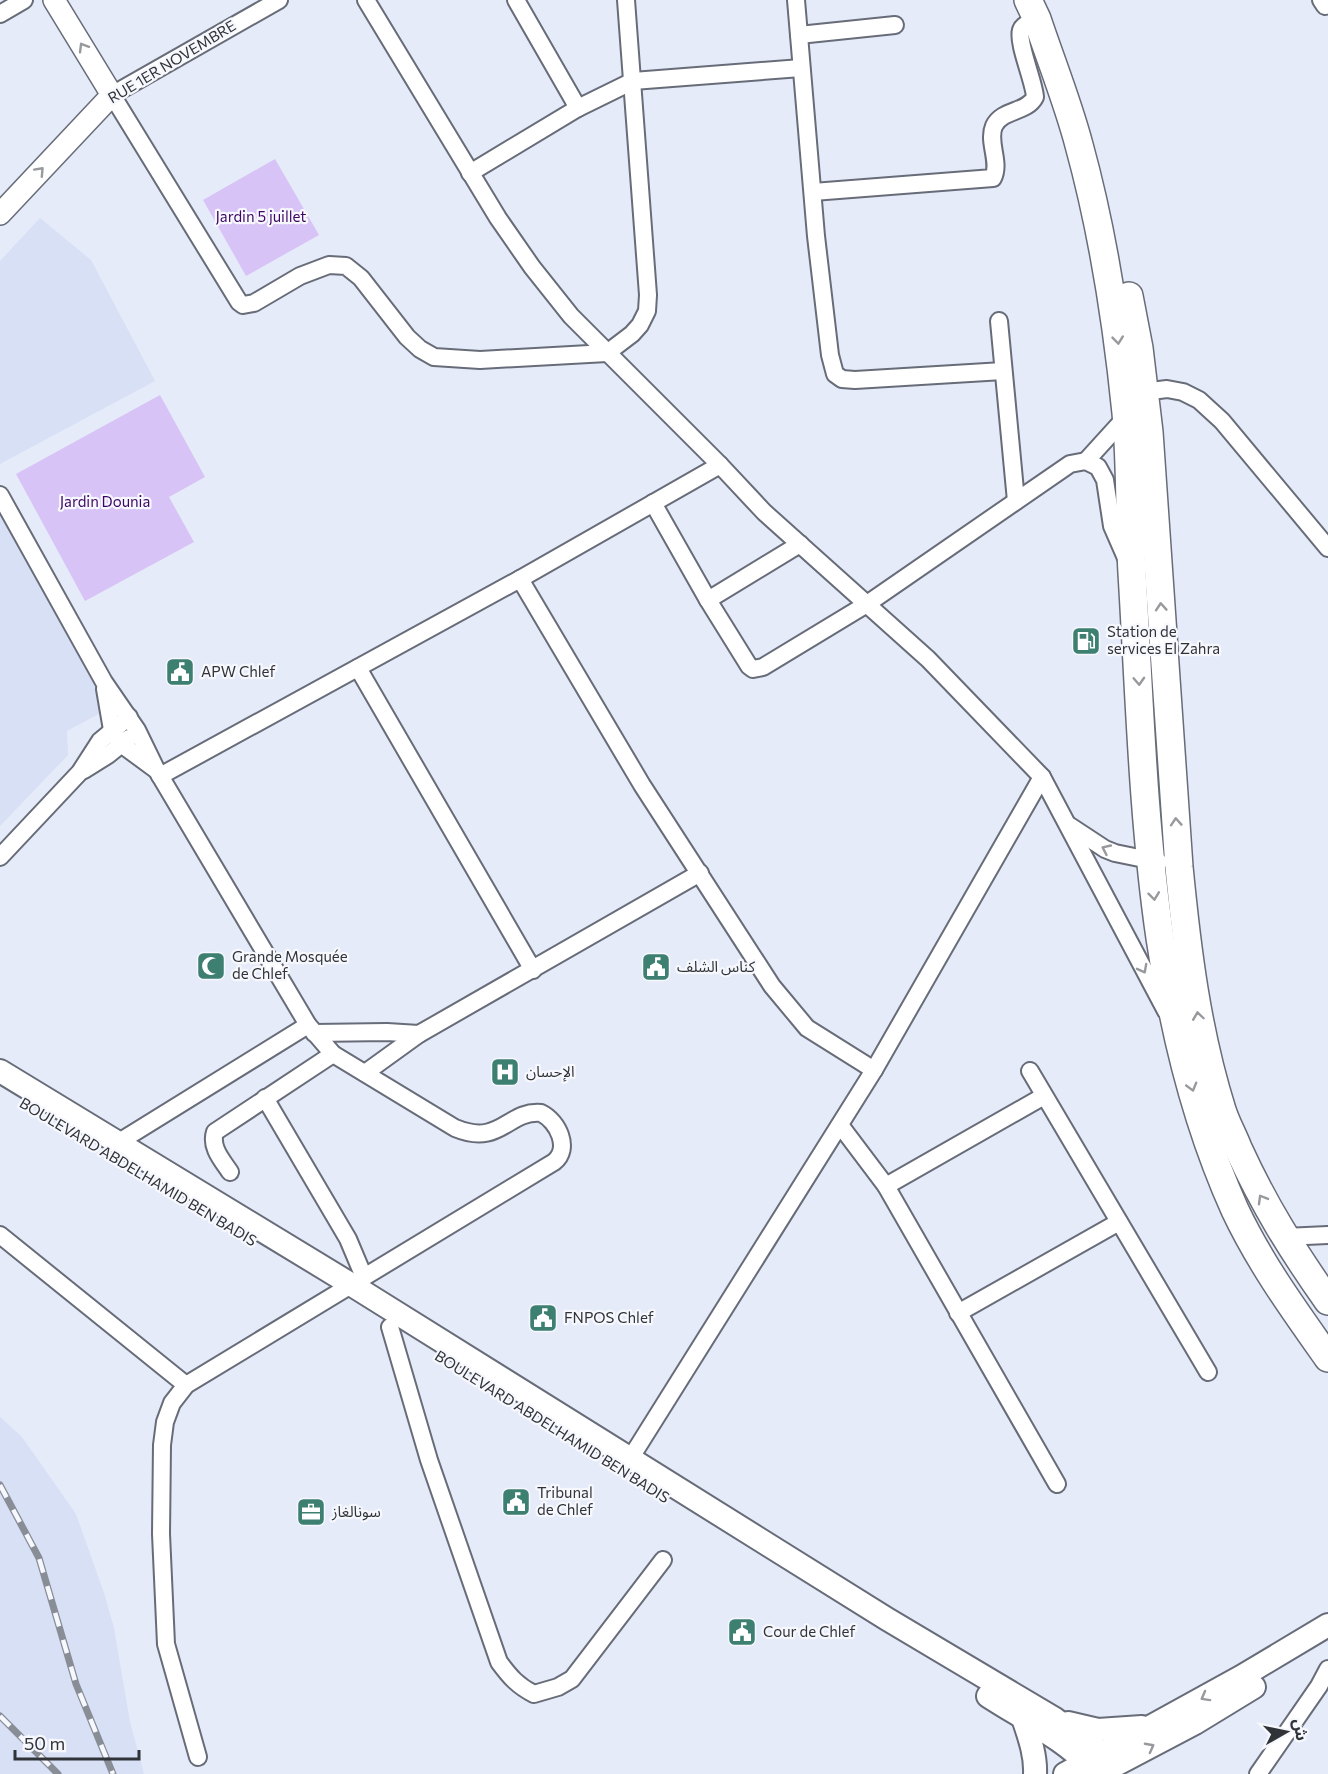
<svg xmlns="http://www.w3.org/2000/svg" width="1328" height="1774" viewBox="0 0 1328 1774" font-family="Commissioner,'Noto Sans Arabic',sans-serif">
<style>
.built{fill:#d8e0f6}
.green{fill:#d8c3f6}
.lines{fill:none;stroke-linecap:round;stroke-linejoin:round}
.minor-casing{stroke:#676c78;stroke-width:20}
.tertiary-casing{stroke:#676c78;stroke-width:24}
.secondary-casing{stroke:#676c78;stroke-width:26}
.trunk-casing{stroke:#676c78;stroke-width:30}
.minor{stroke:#fff;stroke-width:16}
.tertiary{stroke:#fff;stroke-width:21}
.secondary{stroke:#fff;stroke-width:22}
.trunk{stroke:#fff;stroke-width:27}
.rail-casing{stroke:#888d96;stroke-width:7}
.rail{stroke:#f6f8fe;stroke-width:4.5;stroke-dasharray:14;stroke-linecap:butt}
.oneway{stroke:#98999c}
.labels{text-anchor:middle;stroke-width:4.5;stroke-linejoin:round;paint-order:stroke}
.street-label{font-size:15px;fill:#303338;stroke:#f6f8fe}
.park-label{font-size:15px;fill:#3d0665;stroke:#f6f8fe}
.poi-label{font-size:15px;fill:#303338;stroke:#f6f8fe;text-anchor:start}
</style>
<rect width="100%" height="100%" fill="#e5ebf9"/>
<g class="built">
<polygon points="40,218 91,260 155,381 0,464 0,261"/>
<polygon points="0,509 108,709 67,731 68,755 0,826"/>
<polygon points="0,1417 22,1437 76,1514 104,1593 114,1628 130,1722 144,1774 0,1774"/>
</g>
<g class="green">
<polygon points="275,159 319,235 246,276 203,200"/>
<polygon points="160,395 205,477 169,497 194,542 85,601 16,474"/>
</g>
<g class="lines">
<g class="minor-casing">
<g id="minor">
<polyline points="279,0 112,95 239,302 243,305 254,303 300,276 329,265 346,266 361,278 407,337 420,349 434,357 480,360 607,353 632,334 640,325 647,311 648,295 626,0"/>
<polyline points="366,0 498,218 532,267 571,316 720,465 764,512 928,659 1042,777 1166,1011"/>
<polyline points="516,0 578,108"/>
<polyline points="796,0 816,236 830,355 835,374 842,379 855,380 1003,371"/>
<polyline points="1321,0 1325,6"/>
<polyline points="0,14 24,0"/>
<polyline points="799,35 895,25"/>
<polyline points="470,173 578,108 633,81 801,68"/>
<path d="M 813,192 L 993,178 C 1001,162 987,142 994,126 C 1002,109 1027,113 1035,97 C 1034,81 1017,43 1021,30 C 1023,24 1032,22 1037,19"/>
<polyline points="999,321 1016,501"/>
<polyline points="1143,392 1167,389 1183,392 1199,400 1222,421 1328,548"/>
<polyline points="1086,461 1126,417"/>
<path d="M 0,495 L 104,682 L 137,730 L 156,769 L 308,1025 L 333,1054 L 455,1128 C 501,1147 507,1110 541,1113 C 558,1121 571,1149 554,1162 L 186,1385 L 172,1403 L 165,1422 L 162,1445 L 161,1534 L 166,1644 L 198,1757"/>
<polyline points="653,503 708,600 749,666 753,669 763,667 867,604 1070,464 1086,461 1098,467 1105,480 1112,526 1126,558"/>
<polyline points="520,579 642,785 772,986 807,1028 874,1070"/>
<polyline points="708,600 800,544"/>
<polyline points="358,668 533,970"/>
<polyline points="105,689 112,730 121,744 155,769"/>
<polyline points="84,770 108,755 129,738"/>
<polyline points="160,776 520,579 720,465"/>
<polyline points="1070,826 1105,849 1115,853 1159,862"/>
<polyline points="0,857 80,772 100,741 129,717"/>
<polyline points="314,1033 387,1032 419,1034"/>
<polyline points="1030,1071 1208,1372"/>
<polyline points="365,1073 419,1034 700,873"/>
<polyline points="265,1098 348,1239 364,1277"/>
<polyline points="840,1125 886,1186 1057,1484"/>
<polyline points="119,1142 308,1025"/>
<path d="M 230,1172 C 222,1160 210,1147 215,1132 L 333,1054"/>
<polyline points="886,1186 1044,1096"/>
<polyline points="0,1235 186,1385"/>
<polyline points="1284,1237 1328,1235"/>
<polyline points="958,1313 1119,1222"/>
<path d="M 390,1327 L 429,1460 L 499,1662 C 510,1677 518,1686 534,1694 L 558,1687 L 572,1679 L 663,1560"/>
<polyline points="630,1459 874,1070 1042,777"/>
<polyline points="1258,1774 1319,1686 1328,1669"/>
</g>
</g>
<g class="tertiary-casing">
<polyline id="tertiary" points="0,214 112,95 54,0"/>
</g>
<g class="secondary-casing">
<g id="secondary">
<polyline points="0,1071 352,1285 887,1619 1055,1719 1101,1753 1114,1766"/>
<path d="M 988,1696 C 1025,1720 1067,1740 1097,1774"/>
<path d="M 1023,1718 C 1029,1736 1036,1755 1035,1774"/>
<polyline points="1068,1723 1098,1730 1142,1727"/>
<polyline points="1102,1772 1195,1723 1254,1687"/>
<polyline points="1065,1774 1241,1677 1328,1625"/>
</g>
</g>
<g class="trunk-casing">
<g id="trunk">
<path d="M 1028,0 L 1037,19 C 1051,61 1068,103 1079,145 C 1103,232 1117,323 1126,413 C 1131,466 1129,520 1132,573 C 1145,787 1145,1011 1235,1210 C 1260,1263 1294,1310 1328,1358"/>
<path d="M 1129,296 L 1139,348 L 1149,432 L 1179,867 C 1187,949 1197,1031 1222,1110 C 1226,1123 1233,1135 1238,1148 C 1264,1205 1292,1250 1328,1301"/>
</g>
</g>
<use href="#minor" class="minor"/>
<use href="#tertiary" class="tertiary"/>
<use href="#secondary" class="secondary"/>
<use href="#trunk" class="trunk"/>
<g class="rail-casing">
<g id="rail">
<polyline points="0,1485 39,1558 76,1684 113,1774"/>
<polyline points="0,1716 58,1774"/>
</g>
</g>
<use href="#rail" class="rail"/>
</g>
<defs><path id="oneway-chevron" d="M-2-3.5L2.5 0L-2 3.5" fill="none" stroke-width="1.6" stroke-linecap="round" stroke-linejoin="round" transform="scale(1.5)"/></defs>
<g class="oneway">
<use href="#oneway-chevron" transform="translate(83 47) rotate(-121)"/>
<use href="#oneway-chevron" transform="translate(40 171) rotate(-47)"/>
<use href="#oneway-chevron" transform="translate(1118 340) rotate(84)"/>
<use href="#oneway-chevron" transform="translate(1161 607) rotate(-94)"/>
<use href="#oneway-chevron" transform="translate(1139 681) rotate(87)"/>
<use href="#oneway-chevron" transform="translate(1176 822) rotate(-94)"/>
<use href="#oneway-chevron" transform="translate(1106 849) rotate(-155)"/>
<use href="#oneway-chevron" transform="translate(1154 896) rotate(83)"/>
<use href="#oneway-chevron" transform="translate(1143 969) rotate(62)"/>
<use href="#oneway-chevron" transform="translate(1198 1016) rotate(-98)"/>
<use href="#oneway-chevron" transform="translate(1192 1087) rotate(74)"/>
<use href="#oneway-chevron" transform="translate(1262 1199) rotate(-120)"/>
<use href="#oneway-chevron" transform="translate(1205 1697) rotate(151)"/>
<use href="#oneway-chevron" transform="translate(1150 1747) rotate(-28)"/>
</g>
<defs>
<g id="fuel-square" transform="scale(1.5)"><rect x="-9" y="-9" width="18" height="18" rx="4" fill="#3d7f71" stroke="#f6f8fe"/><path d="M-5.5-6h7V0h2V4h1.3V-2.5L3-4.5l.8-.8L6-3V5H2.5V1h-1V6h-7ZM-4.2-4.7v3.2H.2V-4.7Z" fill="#fff"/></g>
<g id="civic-square" transform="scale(1.5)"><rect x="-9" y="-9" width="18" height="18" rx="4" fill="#3d7f71" stroke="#f6f8fe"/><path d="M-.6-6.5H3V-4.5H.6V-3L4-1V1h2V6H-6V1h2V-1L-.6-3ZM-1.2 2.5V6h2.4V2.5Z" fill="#fff"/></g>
<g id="mosque-square" transform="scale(1.5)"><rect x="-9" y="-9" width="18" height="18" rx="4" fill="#3d7f71" stroke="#f6f8fe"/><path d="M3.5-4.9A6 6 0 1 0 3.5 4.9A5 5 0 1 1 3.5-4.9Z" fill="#fff"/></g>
<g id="hospital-square" transform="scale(1.5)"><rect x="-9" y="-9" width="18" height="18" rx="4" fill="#3d7f71" stroke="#f6f8fe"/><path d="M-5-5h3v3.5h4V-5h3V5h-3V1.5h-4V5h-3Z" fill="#fff"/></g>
<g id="office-square" transform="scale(1.5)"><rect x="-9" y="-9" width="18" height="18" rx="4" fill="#3d7f71" stroke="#f6f8fe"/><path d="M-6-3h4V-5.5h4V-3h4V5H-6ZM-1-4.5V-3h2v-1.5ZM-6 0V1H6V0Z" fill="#fff"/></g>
</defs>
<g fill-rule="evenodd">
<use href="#fuel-square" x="1086" y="641"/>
<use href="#civic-square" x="180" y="672"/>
<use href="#mosque-square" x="211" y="966"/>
<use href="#civic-square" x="656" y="967"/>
<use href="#hospital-square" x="505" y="1072"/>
<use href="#civic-square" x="543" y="1318"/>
<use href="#civic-square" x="516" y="1502"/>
<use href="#office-square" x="311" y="1512"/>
<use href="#civic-square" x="742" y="1632"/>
</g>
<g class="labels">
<g class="street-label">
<text transform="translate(172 62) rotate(-31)" y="5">RUE 1ER NOVEMBRE</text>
<text transform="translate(138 1172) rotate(31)" y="5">BOULEVARD ABDELHAMID BEN BADIS</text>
<text transform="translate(552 1427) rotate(32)" y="5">BOULEVARD ABDELHAMID BEN BADIS</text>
</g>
<g class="park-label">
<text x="261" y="222">Jardin 5 juillet</text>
<text x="105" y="507">Jardin Dounia</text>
</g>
<g class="poi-label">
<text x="1107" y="637">Station de<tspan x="1107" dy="17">services El Zahra</tspan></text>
<text x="201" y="677">APW Chlef</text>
<text x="232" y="962">Grande Mosquée<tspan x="232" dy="17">de Chlef</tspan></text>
<text x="677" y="972">كناس الشلف</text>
<text x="526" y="1077">الإحسان</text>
<text x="564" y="1323">FNPOS Chlef</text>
<text x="537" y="1498">Tribunal<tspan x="537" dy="17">de Chlef</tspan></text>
<text x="332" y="1517">سونالغاز</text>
<text x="763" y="1637">Cour de Chlef</text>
</g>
</g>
<g transform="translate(1286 1732) rotate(81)" stroke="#f6f8fe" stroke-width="4.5" paint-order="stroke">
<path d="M0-4.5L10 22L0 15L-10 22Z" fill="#303338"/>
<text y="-9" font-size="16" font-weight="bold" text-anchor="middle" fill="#303338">ش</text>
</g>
<path d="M15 1750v9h124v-9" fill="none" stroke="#303338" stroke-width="3"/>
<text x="24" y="1750" font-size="18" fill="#303338" stroke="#f6f8fe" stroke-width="4.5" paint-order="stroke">50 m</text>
</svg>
